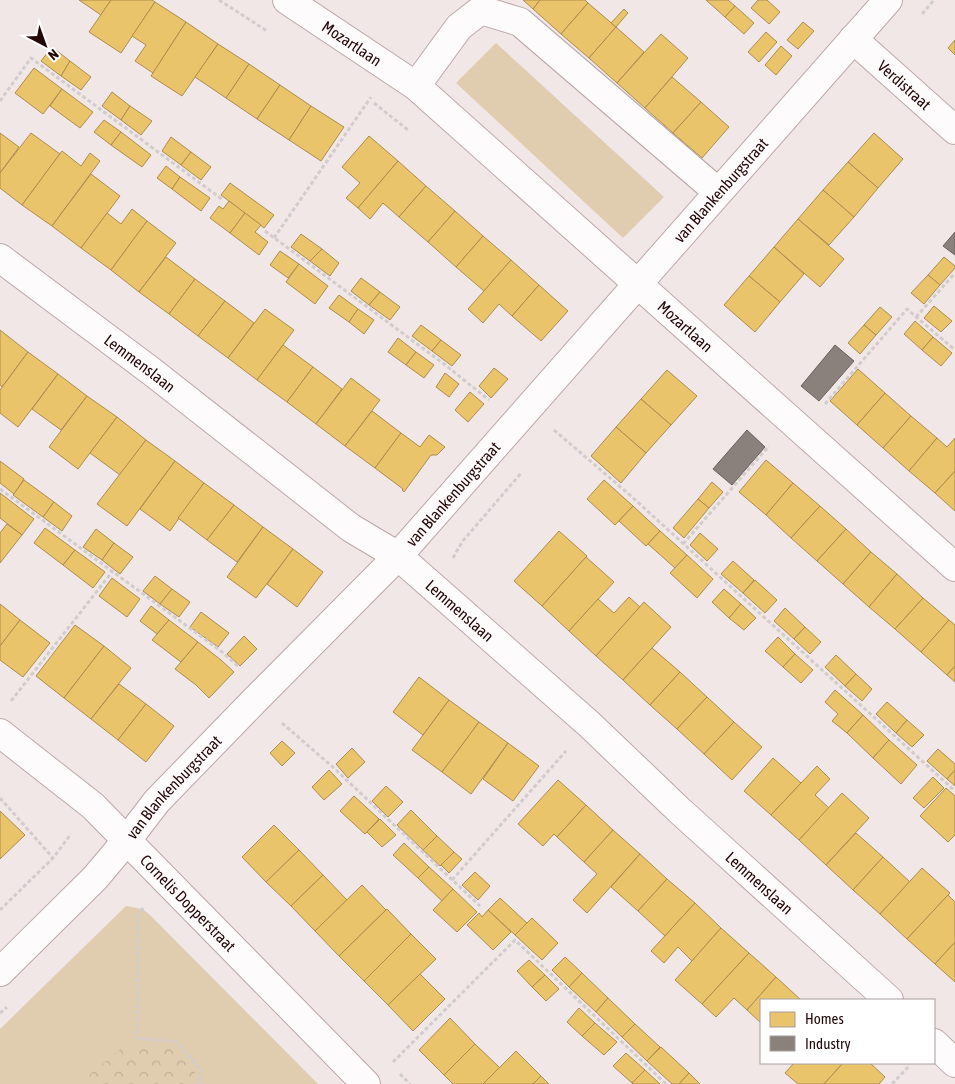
<svg xmlns="http://www.w3.org/2000/svg" width="955" height="1084" viewBox="0 0 955 1084" font-family="'Asap Condensed',sans-serif">
<style>
.green{fill:#e0ccaf}
.park{fill:url(#park-crowns)}
.homes{fill:#e9c46a;stroke:#ae8c4d}
.industry{fill:#8a817c;stroke:#6c5d5a}
.lines{fill:none;stroke-linecap:round;stroke-linejoin:round}
.minor-casing{stroke:#bca9a8;stroke-width:30}
.path{stroke:#d1cdcc;stroke-width:3;stroke-dasharray:4 2.5;stroke-linecap:butt}
.minor{stroke:#fdfbfb;stroke-width:28}
.labels{text-anchor:middle;stroke-width:5;stroke-linejoin:round;paint-order:stroke}
.street-label{font-size:16px;fill:#250909;stroke:#fff}
</style>
<defs>
<pattern id="park-crowns" width="20" height="18" patternUnits="userSpaceOnUse" patternTransform="scale(1.25)"><rect width="20" height="18" fill="#e0ccaf"/><path d="M2 6a3 3 0 1 1 6 0M12 15a3 3 0 1 1 6 0" fill="none" stroke="#c0ae95"/></pattern>
</defs>
<rect width="100%" height="100%" fill="#f1e7e6"/>
<g class="green">
<polygon points="496,43 664,197 623,238 456,83"/>
<polygon points="126,906 142,909 150,915 318,1084 0,1084 0,1029"/>
</g>
<polygon class="park" points="128,1043 173,1048 195,1070 194,1084 87,1084 83,1080"/>
<g class="homes">
<polygon points="79,0 111,0 101,15"/>
<polygon points="111,0 152,0 155,2 121,53 89,32"/>
<polygon points="523,0 540,0 533,9"/>
<polygon points="540,0 585,0 588,3 561,34 533,9"/>
<polygon points="706,0 728,0 735,6 725,17"/>
<polygon points="758,0 767,0 780,12 769,24 751,8"/>
<polygon points="155,2 186,22 153,73 135,61 146,45 132,36"/>
<polygon points="588,3 616,27 589,58 561,34"/>
<polygon points="735,6 754,23 744,34 725,17"/>
<polygon points="624,9 628,13 616,27 611,23"/>
<polygon points="186,22 218,44 182,96 151,76"/>
<polygon points="803,22 814,31 798,49 787,40"/>
<polygon points="616,27 644,52 617,83 589,58"/>
<polygon points="766,32 777,42 759,62 748,52"/>
<polygon points="661,34 688,58 645,108 617,83"/>
<polygon points="955,40 955,55 948,48"/>
<polygon points="218,44 249,64 226,98 195,77"/>
<polygon points="781,46 792,56 776,75 765,65"/>
<polygon points="52,47 70,61 61,76 41,61"/>
<polygon points="70,61 91,77 81,90 61,76"/>
<polygon points="249,64 280,85 257,119 226,98"/>
<polygon points="34,68 62,89 43,114 15,93"/>
<polygon points="672,77 701,102 673,133 645,108"/>
<polygon points="280,85 311,106 289,140 257,119"/>
<polygon points="62,89 93,112 80,128 50,106"/>
<polygon points="112,92 130,106 121,120 102,106"/>
<polygon points="701,102 729,127 702,158 673,133"/>
<polygon points="130,106 152,121 141,135 121,120"/>
<polygon points="311,106 344,127 321,161 289,140"/>
<polygon points="104,120 121,132 111,145 94,132"/>
<polygon points="121,132 151,155 142,167 111,145"/>
<polygon points="0,133 19,147 0,173"/>
<polygon points="31,133 60,154 22,205 0,188 0,173"/>
<polygon points="874,133 903,159 878,188 848,162"/>
<polygon points="369,136 398,161 358,208 346,198 360,183 342,167"/>
<polygon points="171,137 191,152 181,165 162,151"/>
<polygon points="62,151 81,166 90,153 100,161 52,226 22,205"/>
<polygon points="191,152 211,167 201,180 181,165"/>
<polygon points="398,161 426,186 399,217 383,203 370,219 358,208"/>
<polygon points="848,162 878,188 854,217 823,190"/>
<polygon points="166,166 180,177 172,189 157,178"/>
<polygon points="91,174 120,196 81,248 52,226"/>
<polygon points="180,177 210,198 201,211 172,189"/>
<polygon points="230,183 274,215 264,228 221,195"/>
<polygon points="426,186 455,211 428,242 399,217"/>
<polygon points="823,190 854,217 829,245 798,219"/>
<polygon points="229,201 245,213 230,233 210,218 219,206 223,209"/>
<polygon points="132,209 147,221 111,270 81,248 107,213 121,224"/>
<polygon points="455,211 483,236 456,267 428,242"/>
<polygon points="245,213 261,225 255,232 268,242 259,255 230,233"/>
<polygon points="798,219 844,259 820,287 774,247"/>
<polygon points="147,221 176,243 139,292 111,270"/>
<polygon points="301,234 322,249 310,261 291,247"/>
<polygon points="483,236 511,260 484,291 456,267"/>
<polygon points="774,247 804,274 780,302 749,276"/>
<polygon points="322,249 339,263 330,276 310,261"/>
<polygon points="280,251 299,264 288,278 270,265"/>
<polygon points="166,257 195,279 169,314 139,292"/>
<polygon points="944,257 955,266 955,268 940,285 928,275"/>
<polygon points="511,260 539,285 512,316 499,304 483,323 468,309"/>
<polygon points="299,264 328,286 315,304 286,282"/>
<polygon points="928,275 940,285 924,304 911,293"/>
<polygon points="749,276 780,302 755,332 724,305"/>
<polygon points="361,278 380,292 369,305 351,291"/>
<polygon points="195,279 225,301 198,336 169,314"/>
<polygon points="539,285 568,311 541,341 512,316"/>
<polygon points="380,292 400,307 390,320 369,305"/>
<polygon points="339,295 358,309 349,322 329,308"/>
<polygon points="225,301 254,323 228,358 198,336"/>
<polygon points="934,306 952,321 941,332 924,318"/>
<polygon points="880,307 892,317 876,335 864,325"/>
<polygon points="265,309 294,330 257,380 228,358"/>
<polygon points="358,309 374,320 364,334 349,322"/>
<polygon points="915,321 933,337 922,350 904,334"/>
<polygon points="421,325 441,340 432,351 412,336"/>
<polygon points="864,325 876,335 860,354 848,343"/>
<polygon points="0,330 28,352 2,387 0,385"/>
<polygon points="933,337 952,353 941,366 922,350"/>
<polygon points="398,338 416,352 406,365 388,352"/>
<polygon points="441,340 461,355 452,366 432,351"/>
<polygon points="283,345 313,367 287,402 257,380"/>
<polygon points="28,352 58,374 18,427 0,413 0,390"/>
<polygon points="416,352 434,365 424,378 406,365"/>
<polygon points="313,367 342,389 316,424 287,402"/>
<polygon points="494,368 508,379 491,398 479,386"/>
<polygon points="858,369 885,393 857,425 830,401"/>
<polygon points="667,370 697,396 671,425 641,399"/>
<polygon points="445,373 459,384 449,397 436,387"/>
<polygon points="58,374 87,396 61,430 32,409"/>
<polygon points="351,378 380,400 345,446 316,424"/>
<polygon points="470,392 484,404 468,422 455,410"/>
<polygon points="885,393 911,416 883,448 857,425"/>
<polygon points="87,396 117,417 78,469 49,447"/>
<polygon points="641,399 671,425 646,453 616,427"/>
<polygon points="372,411 401,433 375,468 345,446"/>
<polygon points="911,416 937,438 909,471 883,448"/>
<polygon points="117,417 146,440 120,475 90,453"/>
<polygon points="616,427 646,453 621,483 591,456"/>
<polygon points="401,433 420,447 429,435 445,447 437,455 431,455 404,492 402,490 403,489 375,468"/>
<polygon points="937,438 947,447 955,438 955,471 935,493 909,471"/>
<polygon points="146,440 175,461 127,526 97,504"/>
<polygon points="766,460 793,483 766,515 739,492"/>
<polygon points="0,461 24,479 14,494 0,483"/>
<polygon points="175,461 204,483 170,531 140,509"/>
<polygon points="955,471 955,511 935,493"/>
<polygon points="24,480 54,502 43,517 13,495"/>
<polygon points="604,480 633,506 615,525 587,499"/>
<polygon points="712,482 723,492 709,508 698,499"/>
<polygon points="204,483 234,505 207,540 178,518"/>
<polygon points="793,483 820,506 791,538 766,515"/>
<polygon points="0,493 34,519 22,535 0,518"/>
<polygon points="698,499 709,508 684,538 673,528"/>
<polygon points="54,502 72,516 62,531 43,517"/>
<polygon points="234,505 263,527 237,562 207,540"/>
<polygon points="633,506 660,531 646,546 619,521"/>
<polygon points="820,506 846,529 817,561 791,538"/>
<polygon points="7,524 22,535 0,563 0,533"/>
<polygon points="263,527 293,549 256,598 227,577"/>
<polygon points="45,528 75,550 63,565 34,543"/>
<polygon points="96,529 114,543 102,560 83,547"/>
<polygon points="846,529 871,552 843,584 817,561"/>
<polygon points="559,531 587,556 542,606 514,581"/>
<polygon points="660,531 687,555 675,568 648,544"/>
<polygon points="700,533 718,549 707,561 690,545"/>
<polygon points="114,543 133,557 120,574 102,560"/>
<polygon points="293,549 323,572 297,607 267,584"/>
<polygon points="75,550 105,572 93,588 63,565"/>
<polygon points="871,552 897,574 869,607 843,584"/>
<polygon points="687,555 713,579 697,598 670,573"/>
<polygon points="586,557 614,582 569,631 542,606"/>
<polygon points="733,561 754,580 743,593 721,574"/>
<polygon points="897,574 923,598 895,629 869,607"/>
<polygon points="155,576 172,589 160,604 143,591"/>
<polygon points="112,578 140,599 127,617 99,596"/>
<polygon points="755,580 777,600 765,613 743,593"/>
<polygon points="172,589 190,602 179,617 160,604"/>
<polygon points="724,589 741,604 729,618 712,602"/>
<polygon points="629,597 640,607 596,656 569,631 598,599 614,613"/>
<polygon points="923,598 949,620 921,652 895,629"/>
<polygon points="644,602 671,627 623,680 596,656"/>
<polygon points="0,604 20,620 0,646"/>
<polygon points="741,604 756,618 744,630 729,618"/>
<polygon points="151,606 169,620 157,634 140,621"/>
<polygon points="785,608 805,627 794,639 774,621"/>
<polygon points="201,612 229,633 218,647 190,627"/>
<polygon points="20,620 50,643 23,677 0,660 0,646"/>
<polygon points="169,620 198,642 181,662 152,640"/>
<polygon points="949,620 955,625 955,666 947,675 921,652"/>
<polygon points="75,625 104,646 64,698 36,676"/>
<polygon points="805,627 821,642 810,654 794,639"/>
<polygon points="244,636 257,649 240,666 227,654"/>
<polygon points="778,637 795,654 783,667 765,651"/>
<polygon points="198,642 221,660 234,672 209,698 196,685 175,669"/>
<polygon points="104,646 131,668 91,719 64,698"/>
<polygon points="652,648 680,672 650,705 623,680"/>
<polygon points="795,654 813,670 801,683 783,667"/>
<polygon points="836,655 856,674 845,686 825,667"/>
<polygon points="955,666 955,682 947,675"/>
<polygon points="680,672 707,697 677,729 650,705"/>
<polygon points="856,674 872,689 862,701 845,686"/>
<polygon points="419,677 449,700 423,735 393,712"/>
<polygon points="119,684 146,704 118,740 91,719"/>
<polygon points="835,690 863,715 847,733 832,721 838,714 825,702"/>
<polygon points="707,697 734,722 704,754 677,729"/>
<polygon points="449,700 479,722 442,772 412,750"/>
<polygon points="887,702 907,720 896,733 876,714"/>
<polygon points="146,704 174,726 146,762 118,740"/>
<polygon points="863,715 889,740 873,758 847,733"/>
<polygon points="907,720 924,735 912,747 896,733"/>
<polygon points="479,722 508,743 471,794 442,772"/>
<polygon points="734,722 762,747 732,780 704,754"/>
<polygon points="889,740 917,765 901,784 873,758"/>
<polygon points="282,741 295,753 282,766 270,753"/>
<polygon points="508,743 539,766 513,801 483,779"/>
<polygon points="352,748 365,762 348,778 336,764"/>
<polygon points="938,749 955,764 955,770 947,779 927,761"/>
<polygon points="773,758 801,783 771,815 744,791"/>
<polygon points="817,766 830,779 815,795 829,808 799,840 771,815"/>
<polygon points="329,770 342,784 324,800 312,787"/>
<polygon points="955,770 955,786 947,779"/>
<polygon points="933,777 944,788 924,808 913,798"/>
<polygon points="558,780 586,805 557,837 554,834 543,846 518,824"/>
<polygon points="386,786 403,802 388,817 372,801"/>
<polygon points="946,788 955,796 955,835 948,842 920,816"/>
<polygon points="842,793 869,818 826,865 799,840"/>
<polygon points="354,796 379,819 365,834 340,811"/>
<polygon points="586,805 613,830 584,862 557,837"/>
<polygon points="411,810 437,836 423,850 397,825"/>
<polygon points="0,811 25,835 0,859"/>
<polygon points="380,819 396,835 382,847 367,832"/>
<polygon points="274,825 299,850 266,882 242,857"/>
<polygon points="613,830 640,854 587,913 573,900 597,874 584,862"/>
<polygon points="856,833 883,857 853,890 826,865"/>
<polygon points="437,836 454,852 440,866 423,850"/>
<polygon points="404,843 429,867 418,878 393,855"/>
<polygon points="299,850 323,875 291,906 266,882"/>
<polygon points="454,852 462,859 449,873 441,865"/>
<polygon points="640,854 667,879 638,911 611,887"/>
<polygon points="883,857 910,882 880,914 853,890"/>
<polygon points="429,867 453,889 442,901 418,878"/>
<polygon points="922,868 950,893 907,939 880,914"/>
<polygon points="475,872 490,886 478,900 462,885"/>
<polygon points="323,875 347,900 315,931 291,906"/>
<polygon points="667,879 695,903 665,936 638,911"/>
<polygon points="362,885 386,910 339,956 315,931"/>
<polygon points="453,889 477,912 457,932 433,910"/>
<polygon points="948,895 955,902 955,942 935,964 907,939"/>
<polygon points="500,898 527,923 515,935 488,910"/>
<polygon points="695,903 721,928 692,961 678,947 664,963 651,951"/>
<polygon points="387,909 411,934 364,981 339,956"/>
<polygon points="488,910 511,932 493,950 467,925 479,913 482,917"/>
<polygon points="532,918 558,943 542,960 515,935"/>
<polygon points="721,928 749,953 702,1004 675,980"/>
<polygon points="411,934 436,959 388,1005 364,981"/>
<polygon points="955,942 955,982 935,964"/>
<polygon points="749,953 776,977 747,1010 734,998 716,1017 702,1004"/>
<polygon points="565,957 582,973 569,987 552,970"/>
<polygon points="529,960 545,975 532,987 517,971"/>
<polygon points="582,973 608,998 596,1012 569,987"/>
<polygon points="420,974 445,999 413,1031 388,1005"/>
<polygon points="545,975 559,989 546,1001 532,987"/>
<polygon points="776,977 801,1000 761,1000 761,1023 747,1010"/>
<polygon points="608,998 635,1024 622,1037 596,1012"/>
<polygon points="579,1008 595,1023 582,1036 567,1022"/>
<polygon points="450,1018 475,1044 444,1075 419,1050"/>
<polygon points="595,1023 617,1042 604,1055 582,1036"/>
<polygon points="635,1024 660,1047 647,1061 622,1037"/>
<polygon points="475,1044 500,1068 483,1084 453,1084 444,1075"/>
<polygon points="661,1047 689,1073 679,1084 672,1084 647,1061"/>
<polygon points="516,1051 541,1076 533,1084 483,1084"/>
<polygon points="626,1053 645,1070 632,1083 613,1066"/>
<polygon points="794,1063 843,1063 824,1084 798,1084 785,1073"/>
<polygon points="843,1063 870,1063 885,1077 879,1084 824,1084"/>
<polygon points="645,1070 660,1084 633,1084 632,1083"/>
<polygon points="689,1073 700,1084 679,1084"/>
<polygon points="541,1076 549,1084 533,1084"/>
</g>
<g class="industry">
<polygon points="955,232 955,255 943,246"/>
<polygon points="835,345 854,361 819,401 801,386"/>
<polygon points="747,430 765,447 732,485 713,469"/>
</g>
<g class="lines">
<g class="minor-casing">
<g id="minor">
<path id="s1" d="M 287,0 L 416,86 L 955,567"/>
<path id="s2" d="M 853,39 L 955,130"/>
<polyline points="416,86 459,27 481,10 520,22 718,192"/>
<path id="s3" d="M 0,258 L 151,371 L 351,528 L 398,556 L 589,724 L 679,810 L 889,1000"/>
<path id="s4" d="M 0,733 L 93,806 L 366,1084"/>
<path id="s5" d="M 0,972 L 95,878 L 127,840 L 157,801 L 256,699 L 398,556 L 888,0"/>
<polyline points="934,1043 955,1063"/>
</g>
</g>
<g class="path">
<polyline points="219,0 267,31"/>
<polyline points="922,14 934,0"/>
<polyline points="0,101 31,58 223,200"/>
<polyline points="374,103 408,130"/>
<polyline points="265,231 444,364 489,400"/>
<polyline points="274,238 371,97"/>
<polyline points="916,317 955,273"/>
<polyline points="825,404 907,309 955,350"/>
<polyline points="554,430 631,496 955,791"/>
<polyline points="0,489 221,651 239,667"/>
<polyline points="683,544 769,446"/>
<polyline points="453,558 462,542 522,472"/>
<polyline points="11,701 112,572"/>
<polyline points="282,723 335,769 480,906"/>
<polyline points="0,798 53,858"/>
<polyline points="452,880 566,751"/>
<polyline points="143,908 138,916 137,1038 177,1042 201,1070 200,1084"/>
<polyline points="0,910 53,858 71,834"/>
<polyline points="0,1013 7,1007"/>
<polyline points="393,1062 515,940 666,1084"/>
<polyline points="400,1074 410,1084"/>
<polyline points="892,1084 909,1066"/>
</g>
<use href="#minor" class="minor"/>
</g>
<g class="labels">
<g class="street-label">
<text dy="6" stroke="none"><textPath href="#s1" startOffset="78">Mozartlaan</textPath></text>
<text dy="6" stroke="none"><textPath href="#s2" startOffset="69">Verdistraat</textPath></text>
<text dy="6" stroke="none"><textPath href="#s5" startOffset="1064">van Blankenburgstraat</textPath></text>
<text dy="6" stroke="none"><textPath href="#s1" startOffset="516">Mozartlaan</textPath></text>
<text dy="6" stroke="none"><textPath href="#s3" startOffset="175">Lemmenslaan</textPath></text>
<text dy="6" stroke="none"><textPath href="#s5" startOffset="659">van Blankenburgstraat</textPath></text>
<text dy="6" stroke="none"><textPath href="#s3" startOffset="580">Lemmenslaan</textPath></text>
<text dy="6" stroke="none"><textPath href="#s5" startOffset="254">van Blankenburgstraat</textPath></text>
<text dy="6" stroke="none"><textPath href="#s3" startOffset="985">Lemmenslaan</textPath></text>
<text dy="6" stroke="none"><textPath href="#s4" startOffset="254">Cornelis Dopperstraat</textPath></text>
</g>
</g>
<rect x="760" y="999" width="175" height="65" fill="#ffffff" stroke="#a89d9d"/>
<rect x="770" y="1012" width="25" height="15" fill="#e9c46a" stroke="#a89d9d"/>
<text x="805" y="1024" font-size="15" fill="#250909">Homes</text>
<rect x="770" y="1036" width="25" height="15" fill="#8a817c" stroke="#a89d9d"/>
<text x="805" y="1049" font-size="15" fill="#250909">Industry</text>
<g transform="translate(45 45) rotate(139)" stroke="#ffffff" stroke-width="4" paint-order="stroke">
<path d="M0-4L9 19L0 12L-9 19Z" fill="#250909"/>
<text y="-8" font-size="14" font-weight="bold" text-anchor="middle" fill="#250909">N</text>
</g>
</svg>
